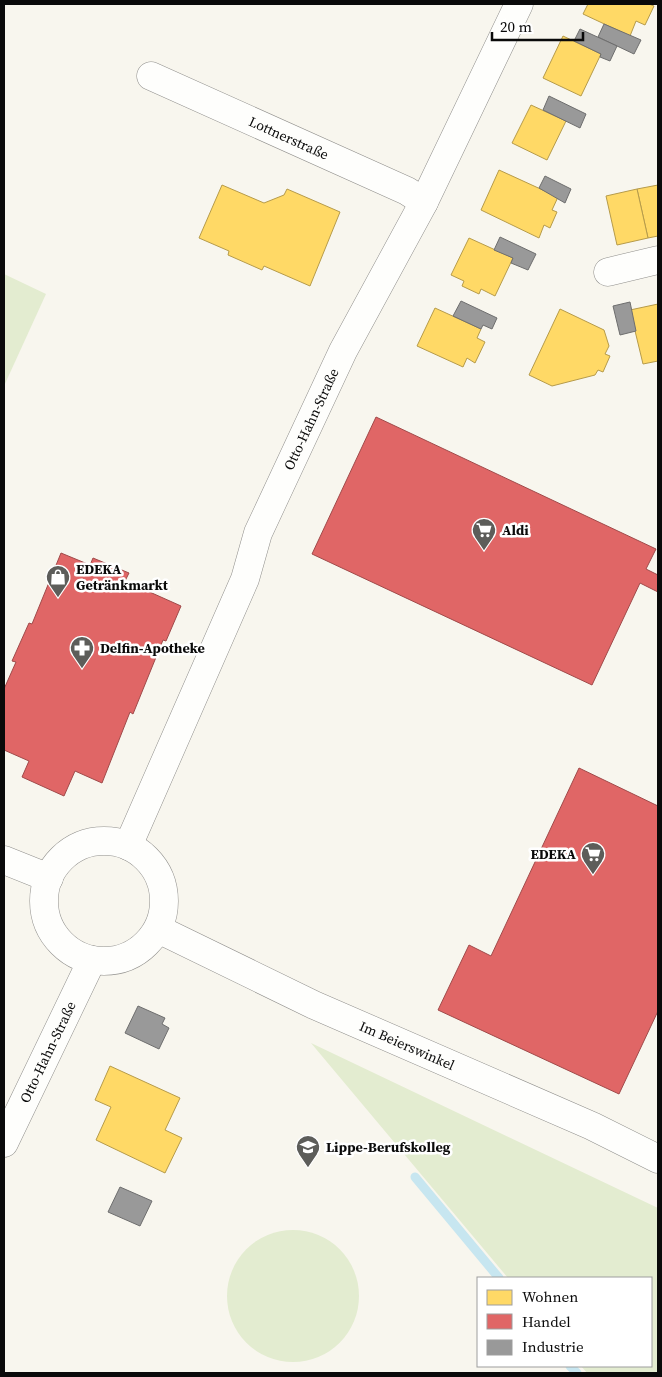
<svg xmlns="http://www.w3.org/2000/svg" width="662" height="1377" viewBox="0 0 662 1377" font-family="'Source Serif 4',serif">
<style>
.green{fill:#e3ecd0}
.homes{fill:#ffd966;stroke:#b69b4a}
.shops{fill:#e06666;stroke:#a04a4a}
.industry{fill:#999;stroke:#6e6e6e}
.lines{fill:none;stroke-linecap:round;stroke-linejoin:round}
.stream{stroke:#c7e6f0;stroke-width:9}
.minor-casing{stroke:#91908d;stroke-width:29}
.minor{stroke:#fefefc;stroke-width:28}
.labels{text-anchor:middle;stroke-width:5;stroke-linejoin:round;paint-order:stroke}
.street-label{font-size:14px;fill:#0a0a0a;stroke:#fff}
.poi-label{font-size:14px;font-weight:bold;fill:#0a0a0a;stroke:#fff;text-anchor:start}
</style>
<rect width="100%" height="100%" fill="#f8f6ee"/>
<g class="green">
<polygon points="4,274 46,294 4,386"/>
<polygon points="311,1043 658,1208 658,1373 587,1373 581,1366 651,1366 651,1278 508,1278"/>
<circle cx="293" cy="1296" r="66"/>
</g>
<g class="homes">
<polygon points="588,4 649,4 654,6 645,25 636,21 630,36 583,14"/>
<polygon points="563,36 601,54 581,96 543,78"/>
<polygon points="531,105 566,121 547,160 512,143"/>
<polygon points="499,170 558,197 552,210 557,212 550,228 544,225 539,238 481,210"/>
<polygon points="222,185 264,203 284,195 287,189 340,212 310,286 264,266 262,270 228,255 229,251 199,238"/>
<polygon points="658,185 658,236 648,238 637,189"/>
<polygon points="637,189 648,238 617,245 606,196"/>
<polygon points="469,238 513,258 495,296 481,289 479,294 462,286 464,281 451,275"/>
<polygon points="658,304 658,361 643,364 630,310"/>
<polygon points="435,308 481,329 477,338 485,342 475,363 467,358 463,367 417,346"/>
<polygon points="560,309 604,330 609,346 605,354 610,356 603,372 598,370 595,375 552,386 529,375"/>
<polygon points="110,1066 180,1098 165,1130 182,1138 165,1173 96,1140 111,1107 95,1100"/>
</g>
<g class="shops">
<polygon points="376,417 656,549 646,569 658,575 658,592 640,583 592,685 312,554"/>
<polygon points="61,553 90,565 93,558 129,573 125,581 181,606 166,641 163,640 133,714 130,712 102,783 75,771 64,796 22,777 29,761 4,750 4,689 16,662 12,661 29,623 32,624"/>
<polygon points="579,768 658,806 658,1011 619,1094 438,1010 469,945 491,956"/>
</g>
<g class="industry">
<polygon points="604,24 641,40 634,54 598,37"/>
<polygon points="580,29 617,46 610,61 600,57 601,54 574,41"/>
<polygon points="549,96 586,114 580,128 543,110"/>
<polygon points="545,176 571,189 565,203 539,188"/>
<polygon points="500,237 536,254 528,270 511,263 513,258 494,250"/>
<polygon points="461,301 497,318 492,329 483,325 481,329 453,316"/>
<polygon points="630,302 636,331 620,335 613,306"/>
<polygon points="138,1006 165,1018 162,1024 169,1028 159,1049 125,1033"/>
<polygon points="120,1187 152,1201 140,1226 108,1212"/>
</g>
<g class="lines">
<g class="stream">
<polyline points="415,1177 499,1278"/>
<polyline points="570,1366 577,1373"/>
</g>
<g class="minor-casing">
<g id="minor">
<path id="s1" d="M 151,76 L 407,191 L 424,202"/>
<polyline points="608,272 658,260"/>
<circle cx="104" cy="901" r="60"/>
<path id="s2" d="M 128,846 L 245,579 L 258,533 L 343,351 L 424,202 L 519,4"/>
<polyline points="4,860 49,878"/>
<path id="s3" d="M 158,929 L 314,1005 L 592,1126 L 658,1159"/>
<path id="s4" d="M 4,1143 L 92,960"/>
</g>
</g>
<use href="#minor" class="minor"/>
</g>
<defs>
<g id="supermarket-pin" transform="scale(1.25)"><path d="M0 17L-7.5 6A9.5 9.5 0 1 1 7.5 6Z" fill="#5d5d5a" stroke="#fff"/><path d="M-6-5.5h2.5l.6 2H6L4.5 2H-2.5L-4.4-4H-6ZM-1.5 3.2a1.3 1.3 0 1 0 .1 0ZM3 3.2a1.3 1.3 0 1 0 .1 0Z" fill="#fff"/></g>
<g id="shop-pin" transform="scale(1.25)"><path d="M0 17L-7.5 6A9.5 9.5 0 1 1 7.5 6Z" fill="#5d5d5a" stroke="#fff"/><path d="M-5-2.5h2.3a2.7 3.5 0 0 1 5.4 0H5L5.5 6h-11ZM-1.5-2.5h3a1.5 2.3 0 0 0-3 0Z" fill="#fff"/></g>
<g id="pharmacy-pin" transform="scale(1.25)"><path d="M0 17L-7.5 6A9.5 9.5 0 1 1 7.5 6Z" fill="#5d5d5a" stroke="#fff"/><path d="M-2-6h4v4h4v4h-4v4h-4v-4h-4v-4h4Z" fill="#fff"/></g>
<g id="school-pin" transform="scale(1.25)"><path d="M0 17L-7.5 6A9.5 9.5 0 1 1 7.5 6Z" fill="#5d5d5a" stroke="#fff"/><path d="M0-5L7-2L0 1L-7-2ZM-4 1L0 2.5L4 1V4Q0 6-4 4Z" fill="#fff"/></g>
</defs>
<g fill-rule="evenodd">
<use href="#supermarket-pin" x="484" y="530"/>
<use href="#shop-pin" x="58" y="577"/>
<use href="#pharmacy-pin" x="82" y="648"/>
<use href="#supermarket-pin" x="593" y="854"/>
<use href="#school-pin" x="308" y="1147"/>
</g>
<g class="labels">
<g class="street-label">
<text dy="5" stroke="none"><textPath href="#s1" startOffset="151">Lottnerstraße</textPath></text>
<text dy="5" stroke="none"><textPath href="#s2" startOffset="465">Otto-Hahn-Straße</textPath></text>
<text dy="5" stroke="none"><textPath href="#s3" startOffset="275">Im Beierswinkel</textPath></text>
<text dy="5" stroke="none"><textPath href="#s4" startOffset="101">Otto-Hahn-Straße</textPath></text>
</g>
<g class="poi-label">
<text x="502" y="535">Aldi</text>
<text x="76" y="574">EDEKA<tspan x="76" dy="16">Getränkmarkt</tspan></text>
<text x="100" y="653">Delfin-Apotheke</text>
<text x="576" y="859" text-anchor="end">EDEKA</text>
<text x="326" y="1152">Lippe-Berufskolleg</text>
</g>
</g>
<rect width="662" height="1377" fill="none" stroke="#0a0a0a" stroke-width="10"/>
<rect x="477" y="1277" width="175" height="90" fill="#ffffff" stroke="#9d9d9d"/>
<rect x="487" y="1290" width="25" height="15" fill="#ffd966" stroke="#9d9d9d"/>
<text x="522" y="1302" font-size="15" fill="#0a0a0a">Wohnen</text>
<rect x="487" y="1314" width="25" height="15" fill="#e06666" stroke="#9d9d9d"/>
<text x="522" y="1327" font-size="15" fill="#0a0a0a">Handel</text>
<rect x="487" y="1340" width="25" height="15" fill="#999999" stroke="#9d9d9d"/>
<text x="522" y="1352" font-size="15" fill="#0a0a0a">Industrie</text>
<path d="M492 32v8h91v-8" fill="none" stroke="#0a0a0a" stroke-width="2.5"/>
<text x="500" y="32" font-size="15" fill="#0a0a0a" stroke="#ffffff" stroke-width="4" paint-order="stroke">20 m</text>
</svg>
